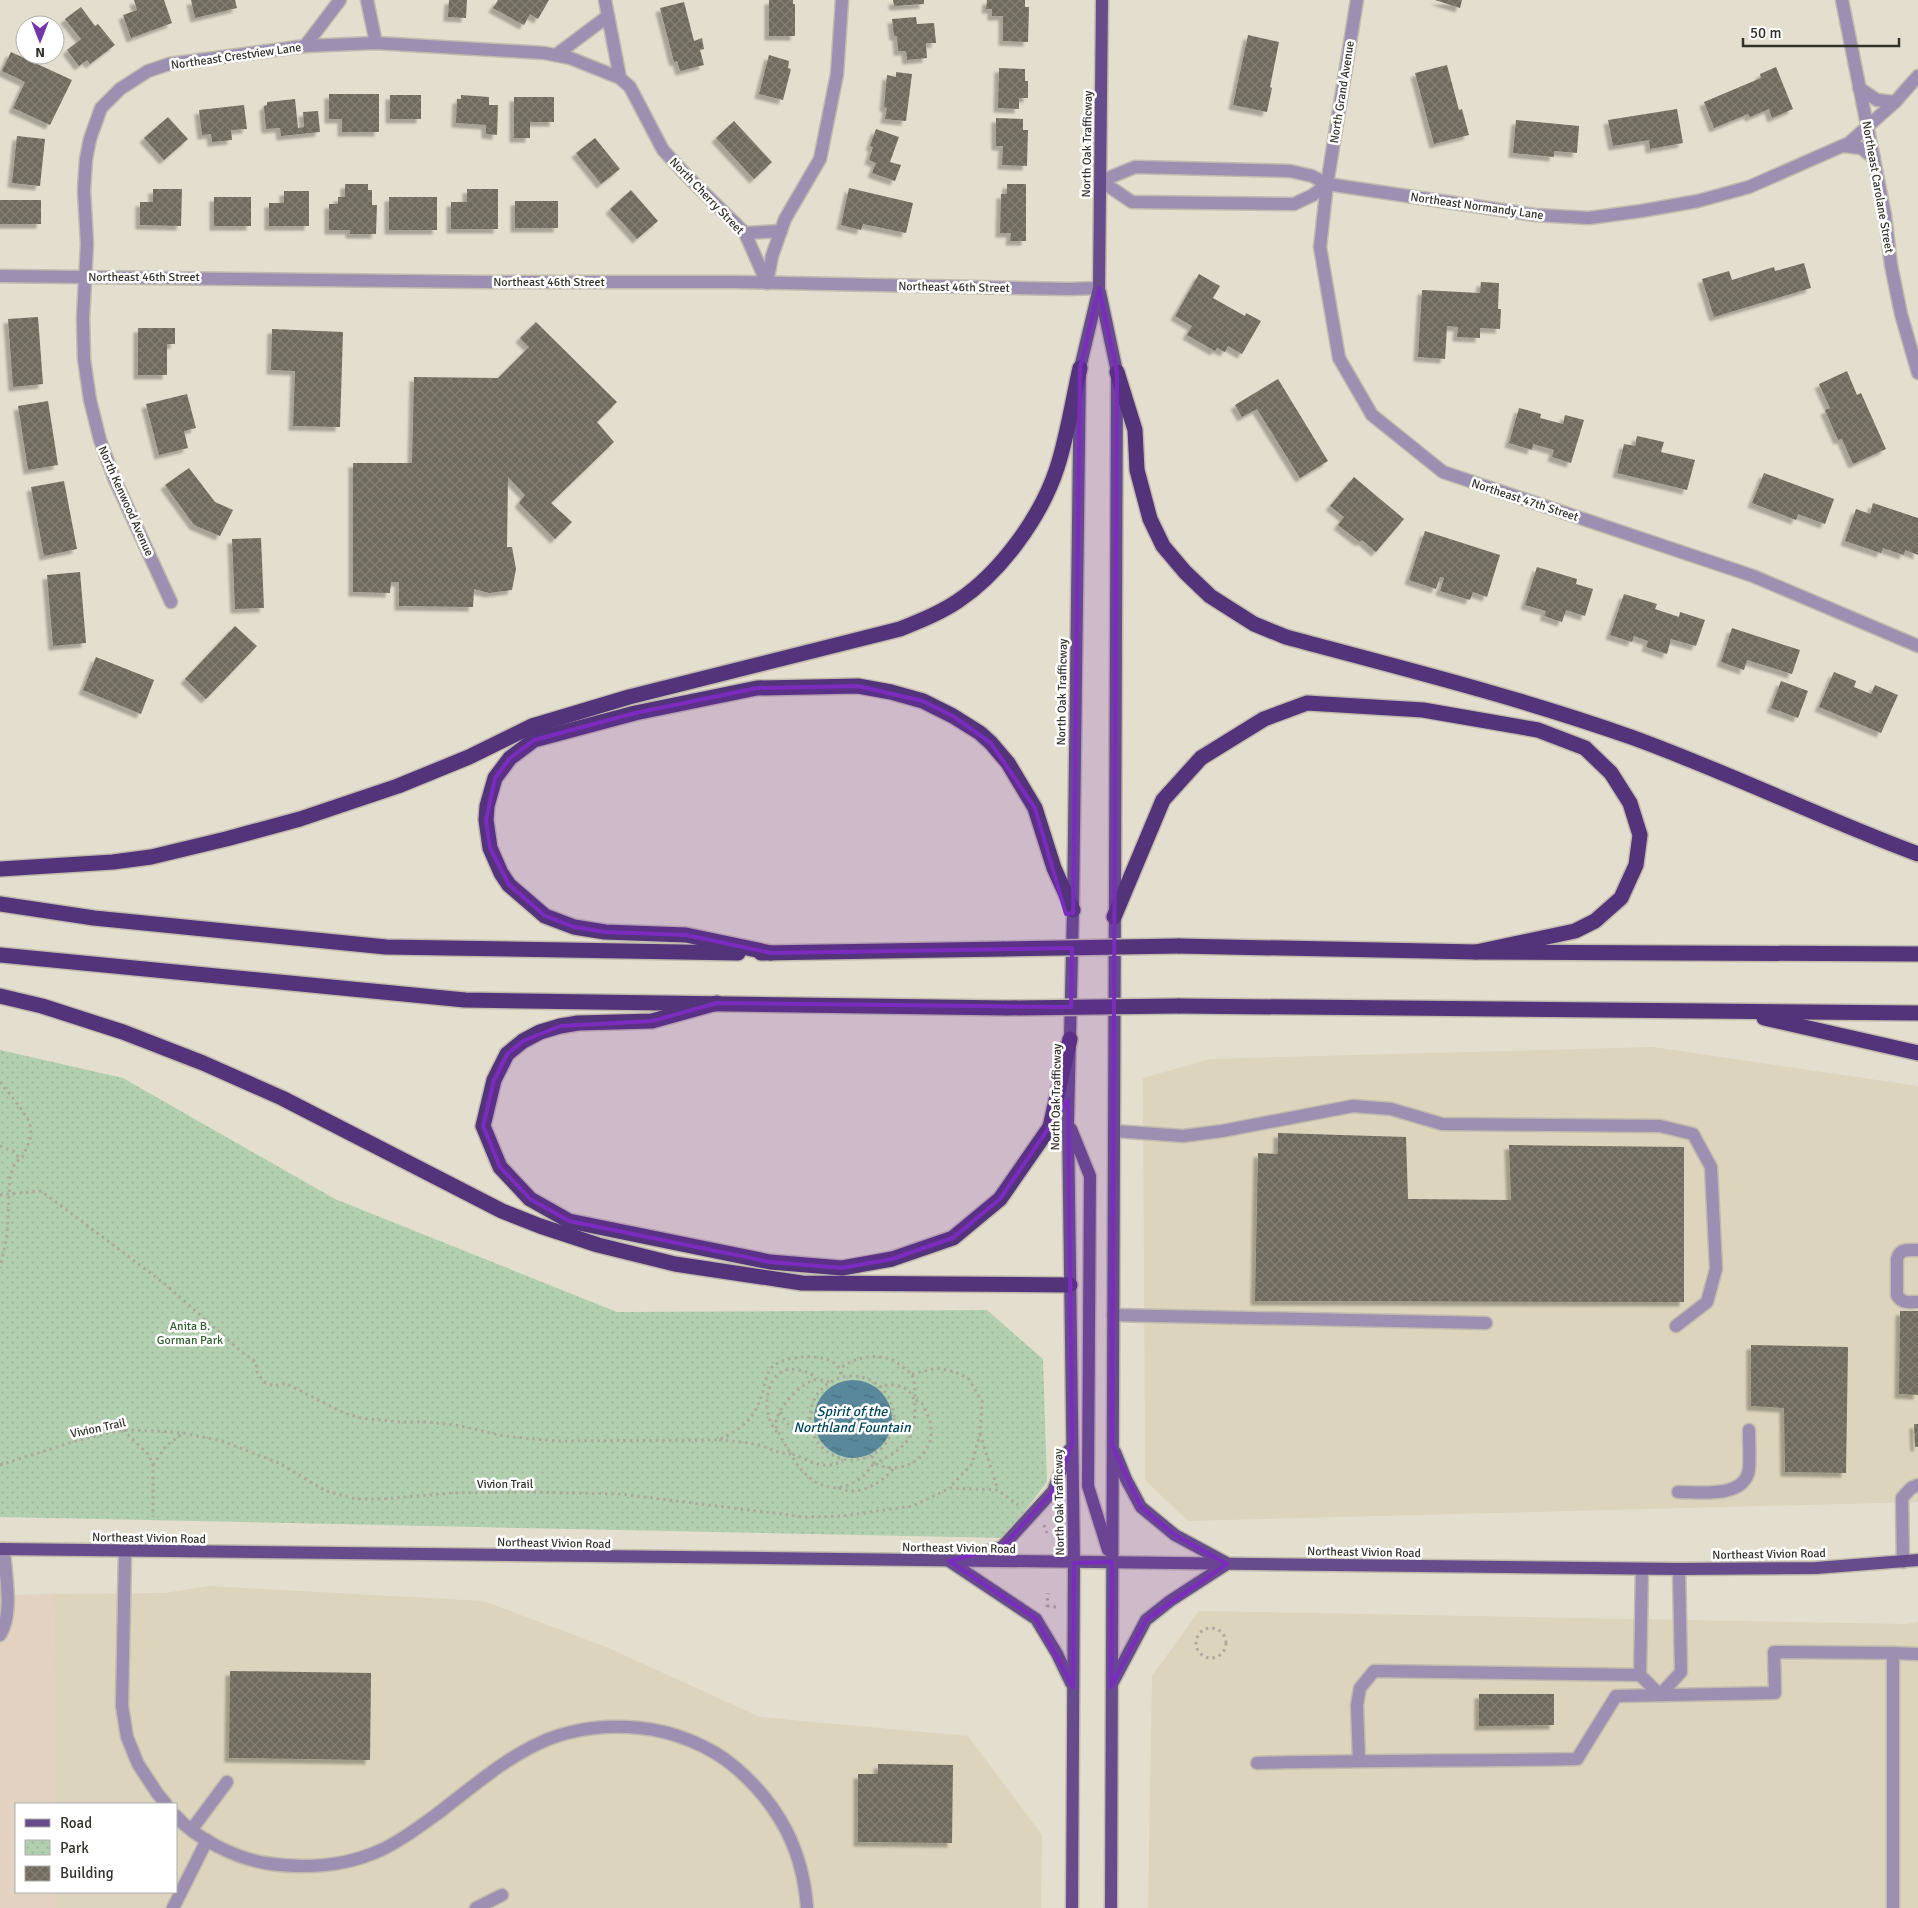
<svg xmlns="http://www.w3.org/2000/svg" width="1918" height="1908" viewBox="0 0 1918 1908" font-family="Signika,sans-serif">
<style>
.built{fill:#dcd4bc}
.education{fill:#e3d1c1}
.park{fill:url(#park-dots)}
.water{fill:url(#water-ripples)}
.building{fill:url(#building-cross-hatch);filter:url(#shadow)}
.lines{fill:none;stroke-linecap:round;stroke-linejoin:round}
.minor-casing{stroke:#c1bbad;stroke-width:15}
.major-casing{stroke:#c1bbad;stroke-width:15}
.highway-casing{stroke:#c1bbad;stroke-width:18}
.path{stroke:#ada99c;stroke-width:3;stroke-dasharray:2.5 4;stroke-linecap:butt}
.minor{stroke:#9c8fb2;stroke-width:12}
.major{stroke:#664c8a;stroke-width:12}
.highway{stroke:#53337a;stroke-width:15}
.highway-bridge-casing{stroke:#c1bbad;stroke-width:18;stroke-linecap:butt}
.highway-bridge{stroke:#53337a;stroke-width:15}
.marked{fill:#7b2cbf;fill-opacity:0.2;stroke:#7b2cbf;stroke-width:4;stroke-linejoin:round}
.labels{text-anchor:middle;stroke-width:5;stroke-linejoin:round;paint-order:stroke}
.street-label{font-size:12px;fill:#33312b;stroke:#fff}
.park-label{font-size:12px;fill:#325f31;stroke:#fff}
.water-label{font-size:14px;font-style:italic;fill:#00465a;stroke:#fff}
</style>
<defs>
<pattern id="park-dots" width="8" height="8" patternUnits="userSpaceOnUse" patternTransform="scale(1.25)"><rect width="8" height="8" fill="#b2d0b0"/><path d="M2 2h.1M6 6h.1" fill="none" stroke="#9ab398" stroke-width="1.8" stroke-linecap="round"/></pattern>
<pattern id="water-ripples" width="26" height="14" patternUnits="userSpaceOnUse" patternTransform="scale(1.25)"><rect width="26" height="14" fill="#5a889b"/><path d="M2 4q2-2 4 0t4 0M15 11q2-2 4 0t4 0" fill="none" stroke="#4b707f"/></pattern>
<pattern id="building-cross-hatch" width="8" height="8" patternUnits="userSpaceOnUse" patternTransform="scale(1.25)"><rect width="8" height="8" fill="#6f6a5c"/><path d="M0 0l8 8M0 8l8-8" fill="none" stroke="#848075"/></pattern>
<filter id="shadow"><feDropShadow dx="-4.5" dy="4.5" stdDeviation="1" flood-color="#0004"/></filter>
</defs>
<rect width="100%" height="100%" fill="#e4dece"/>
<g class="built">
<polygon points="1653,1047 1918,1086 1918,1502 1188,1521 1145,1480 1143,1078 1210,1059"/>
<polygon points="210,1586 483,1601 606,1647 760,1717 968,1736 1042,1835 1041,1908 57,1908 57,1892 176,1892 176,1804 56,1804 53,1594 164,1593"/>
<polygon points="1199,1611 1907,1624 1918,1622 1918,1908 1148,1908 1152,1676"/>
</g>
<polygon class="education" points="53,1594 56,1804 16,1804 16,1892 57,1892 57,1908 0,1908 0,1595"/>
<polygon class="park" points="0,1050 123,1078 335,1199 617,1312 987,1310 1043,1359 1047,1482 1004,1538 0,1517"/>
<circle class="water" cx="853" cy="1419" r="39"/>
<g class="building">
<polygon points="134,0 164,0 172,23 131,38 123,15 137,10"/>
<polygon points="191,0 235,0 237,8 195,18"/>
<polygon points="449,0 467,0 466,18 448,17"/>
<polygon points="498,0 549,0 538,19 530,14 524,25 493,8"/>
<polygon points="769,0 793,0 793,4 795,4 795,36 769,36"/>
<polygon points="893,0 924,0 924,4 894,6"/>
<polygon points="987,0 1025,0 1025,7 1029,7 1028,42 1003,41 1003,16 992,16 992,9 986,9"/>
<polygon points="1435,0 1462,0 1460,8"/>
<polygon points="684,2 694,41 702,38 704,49 700,50 704,65 680,71 677,61 674,62 660,8"/>
<polygon points="81,7 95,26 98,24 115,45 90,64 87,60 79,66 67,50 81,39 65,19"/>
<polygon points="916,17 917,24 934,23 936,43 926,43 927,58 907,60 906,51 898,51 897,36 894,36 892,19"/>
<polygon points="1248,35 1279,42 1270,87 1272,88 1267,112 1233,105"/>
<polygon points="11,52 72,80 50,125 13,108 25,82 2,71"/>
<polygon points="769,55 789,61 788,68 791,69 783,100 759,94"/>
<polygon points="1447,65 1459,110 1462,109 1469,135 1434,144 1415,73"/>
<polygon points="1776,67 1793,109 1772,118 1769,109 1750,117 1748,114 1714,128 1704,102 1761,78 1760,74"/>
<polygon points="999,68 1025,69 1025,81 1028,81 1028,98 1019,98 1019,109 998,108"/>
<polygon points="896,72 912,74 906,121 885,119 887,108 884,107 887,75 896,77"/>
<polygon points="329,94 379,94 379,132 342,132 342,119 329,119"/>
<rect x="390" y="95" width="31" height="24"/>
<polygon points="461,95 489,97 489,105 498,105 497,135 486,134 486,125 456,123 457,99 461,99"/>
<polygon points="514,97 554,97 554,122 530,122 530,138 514,138"/>
<polygon points="295,99 298,128 304,127 303,112 318,111 320,132 281,136 280,128 266,129 264,106 267,105 267,102"/>
<polygon points="244,105 247,129 231,130 232,140 212,142 211,134 202,135 199,110"/>
<polygon points="1677,109 1683,143 1650,149 1649,140 1613,146 1608,120"/>
<polygon points="168,117 188,139 164,160 144,138"/>
<polygon points="996,118 1023,119 1023,130 1028,130 1027,166 1002,165 1003,146 996,146"/>
<polygon points="1516,120 1579,126 1577,153 1554,151 1554,157 1513,153"/>
<polygon points="734,121 772,162 754,179 716,138"/>
<polygon points="876,129 899,137 890,162 901,165 895,181 872,173 876,163 869,160 873,147 870,146"/>
<polygon points="17,136 45,139 40,186 12,183"/>
<polygon points="595,138 620,169 601,184 576,153"/>
<polygon points="345,184 368,184 368,190 372,190 372,205 377,205 376,234 350,234 350,230 329,230 329,204 338,204 338,197 345,197"/>
<polygon points="1007,184 1026,184 1026,241 1010,241 1011,233 1000,233 1001,194 1007,194"/>
<polygon points="849,188 913,203 906,233 863,224 861,230 841,225"/>
<polygon points="153,189 182,189 181,226 140,225 140,202 153,202"/>
<polygon points="467,189 498,189 498,229 451,229 451,202 467,202"/>
<polygon points="631,190 658,221 637,239 610,209"/>
<polygon points="284,191 309,191 309,226 269,226 269,203 284,203"/>
<rect x="214" y="197" width="37" height="29"/>
<rect x="389" y="197" width="48" height="33"/>
<rect x="0" y="200" width="41" height="24"/>
<rect x="515" y="201" width="43" height="27"/>
<polygon points="1804,263 1811,288 1714,317 1702,279 1729,271 1732,280 1774,267 1775,271"/>
<polygon points="1199,274 1220,286 1213,298 1245,316 1246,313 1261,321 1242,354 1228,346 1225,352 1217,348 1215,351 1187,335 1192,326 1175,316"/>
<polygon points="1481,282 1499,283 1498,309 1501,309 1500,329 1480,328 1480,338 1457,337 1458,327 1447,326 1445,359 1418,357 1422,290 1480,293"/>
<polygon points="38,317 43,384 13,387 8,319"/>
<polygon points="536,322 617,402 597,422 614,442 551,503 572,522 555,539 519,503 525,495 508,477 507,547 512,547 516,569 512,590 489,593 474,589 473,607 399,606 399,582 391,582 390,593 353,592 353,463 412,463 414,377 498,378 529,347 520,338"/>
<polygon points="138,328 175,328 175,344 167,344 167,375 138,375"/>
<polygon points="272,329 343,332 340,427 293,426 295,371 271,370"/>
<polygon points="1847,371 1857,395 1861,393 1886,449 1853,464 1842,439 1838,440 1825,410 1830,408 1819,384"/>
<polygon points="1278,379 1328,461 1300,478 1257,409 1242,417 1235,405"/>
<polygon points="187,394 196,428 184,431 188,448 159,455 146,404"/>
<polygon points="48,401 58,465 28,470 18,406"/>
<polygon points="1519,408 1541,414 1540,418 1563,424 1565,415 1584,420 1571,463 1552,457 1554,450 1533,444 1532,450 1509,443"/>
<polygon points="1637,436 1664,442 1661,452 1695,460 1687,490 1617,473 1624,444 1635,446"/>
<polygon points="189,468 215,502 233,510 220,536 194,525 165,485"/>
<polygon points="1764,473 1834,499 1825,524 1798,514 1796,520 1752,503"/>
<polygon points="1354,477 1404,519 1376,552 1362,540 1360,542 1338,525 1344,517 1330,506"/>
<polygon points="64,481 77,549 44,556 31,487"/>
<polygon points="1873,503 1918,518 1918,555 1905,550 1904,555 1883,548 1881,553 1845,541 1856,509 1870,514"/>
<polygon points="1425,531 1500,555 1487,597 1473,592 1470,600 1440,591 1444,578 1440,577 1436,589 1409,580"/>
<polygon points="261,538 264,608 235,609 232,539"/>
<polygon points="1537,567 1577,579 1576,584 1593,589 1585,616 1566,610 1562,622 1544,616 1546,611 1525,605"/>
<polygon points="80,572 86,643 53,646 47,575"/>
<polygon points="1624,594 1657,604 1655,609 1679,617 1680,612 1705,620 1696,646 1671,639 1667,654 1646,647 1648,641 1634,636 1632,642 1610,635"/>
<polygon points="235,626 257,646 206,699 185,679"/>
<polygon points="1732,628 1800,650 1792,674 1747,660 1744,670 1721,662"/>
<polygon points="96,657 154,680 141,714 83,690"/>
<polygon points="1834,672 1856,681 1854,687 1871,694 1875,685 1898,695 1881,733 1819,707"/>
<polygon points="1781,681 1808,691 1798,718 1771,708"/>
<polygon points="1278,1133 1406,1137 1408,1199 1511,1200 1509,1145 1684,1147 1684,1302 1255,1301 1258,1153 1278,1154"/>
<polygon points="1900,1311 1918,1311 1918,1395 1899,1394"/>
<polygon points="1751,1345 1848,1347 1846,1473 1785,1472 1784,1408 1751,1406"/>
<polygon points="1914,1424 1918,1424 1918,1447 1915,1447"/>
<polygon points="230,1671 371,1673 370,1760 229,1758"/>
<polygon points="1479,1694 1554,1694 1554,1725 1479,1726"/>
<polygon points="878,1764 953,1765 952,1843 858,1842 858,1774 878,1774"/>
</g>
<g class="lines">
<g class="minor-casing">
<g id="minor">
<polyline points="367,0 376,43"/>
<polyline points="605,0 620,78 630,87 663,150 687,176 745,233 767,283"/>
<polyline points="1357,0 1327,184 1320,247 1339,358 1372,415 1443,472 1753,576 1918,646"/>
<polyline points="1842,0 1885,215 1891,265 1901,314 1918,373"/>
<polyline points="305,46 340,0"/>
<polyline points="556,55 608,16"/>
<polyline points="1859,88 1877,100 1895,102"/>
<polyline points="1843,146 1861,148 1874,158"/>
<polyline points="1101,181 1135,167 1290,171 1312,176 1327,184 1535,215 1589,218 1641,211 1698,201 1749,187 1849,143 1895,102 1918,76"/>
<polyline points="1101,181 1132,202 1294,204 1313,195 1327,184"/>
<polyline points="745,233 781,231"/>
<polyline points="0,276 486,282 735,282 1069,289 1099,288"/>
<polyline points="767,283 772,256 785,219 820,159 837,74 842,0"/>
<polyline points="171,602 114,478 100,440 90,400 84,359 83,318 87,244 84,190 86,159 90,139 101,108 120,89 148,71 169,64 305,46 376,43 544,53 570,58 620,78"/>
<polyline points="1114,1131 1183,1136 1222,1131 1353,1106 1391,1109 1442,1124 1660,1126 1693,1134 1711,1167 1716,1269 1707,1302 1676,1326"/>
<path d="M 1918,1250 C 1908,1250 1900,1248 1897,1259 L 1897,1295 C 1902,1304 1910,1302 1918,1302"/>
<polyline points="1113,1315 1486,1323"/>
<path d="M 1678,1492 C 1699,1492 1745,1499 1749,1469 C 1750,1456 1749,1443 1749,1430"/>
<polyline points="125,1552 122,1706 127,1737 138,1764 157,1793 166,1804"/>
<polyline points="1903,1562 1902,1498 1911,1488 1918,1485"/>
<polyline points="1642,1569 1640,1675 1660,1695 1681,1672 1679,1569"/>
<path d="M 0,1635 C 14,1613 5,1575 4,1549"/>
<polyline points="1893,1653 1918,1654"/>
<polyline points="1359,1760 1357,1705 1360,1688 1374,1671 1640,1675"/>
<path d="M 1257,1763 C 1364,1760 1470,1761 1577,1759 L 1616,1696 L 1775,1693 L 1774,1652 L 1893,1653 L 1893,1908"/>
<path d="M 176,1816 C 196,1839 236,1858 265,1863 C 304,1869 344,1867 381,1850 C 401,1841 419,1827 437,1814 C 505,1762 547,1719 640,1728 C 673,1731 711,1746 736,1768 C 780,1806 803,1851 807,1908"/>
<polyline points="192,1829 227,1782"/>
<polyline points="173,1908 207,1840"/>
<polyline points="476,1908 502,1895"/>
</g>
</g>
<g class="major-casing">
<g id="major">
<polyline points="1100,292 1117,372 1111,1908"/>
<polyline points="1071,1129 1090,1176 1088,1486 1108,1550"/>
<polyline points="1115,1452 1126,1479 1141,1507 1175,1535 1225,1562"/>
<polyline points="0,1549 1679,1569 1816,1568 1918,1560"/>
<polyline points="966,1557 1002,1547 1053,1491 1069,1450"/>
<polyline points="949,1561 1036,1619 1057,1654 1071,1683"/>
<polyline points="1112,1684 1146,1620 1170,1601 1227,1564"/>
<polyline points="1072,1908 1074,1563 1068,1122 1073,910 1080,368 1099,288 1102,0"/>
</g>
</g>
<g class="highway-casing">
<g id="highway">
<path d="M 1117,372 L 1135,430 L 1137,470 L 1150,519 L 1163,546 L 1185,572 L 1210,596 L 1254,624 L 1286,637 C 1401,668 1518,697 1631,737 C 1728,772 1821,818 1918,854"/>
<path d="M 0,869 L 113,862 L 151,857 L 226,839 L 300,819 L 398,786 L 469,757 L 532,726 L 629,697 L 900,629 C 920,621 940,613 958,601 C 1001,572 1041,517 1057,468 C 1067,438 1073,399 1080,368"/>
<polyline points="0,904 94,918 386,947 738,953"/>
<polyline points="1114,917 1163,800 1201,758 1264,719 1307,703 1423,710 1538,730 1585,748 1611,773 1630,803 1640,835 1636,865 1621,898 1595,921 1575,931 1476,952"/>
<polyline points="1178,946 1476,952 1918,954"/>
<polyline points="761,953 1004,949"/>
<polyline points="771,953 686,935 605,932 574,927 545,916 509,885 501,873 490,848 486,820 487,806 495,778 510,758 534,740 635,713 757,688 858,686 891,692 923,701 953,716 980,733 991,743 1008,763 1035,808 1054,868 1073,910"/>
<polyline points="0,955 465,1000 1007,1008"/>
<polyline points="0,996 42,1006 123,1032 203,1063 282,1098 502,1211 540,1226 598,1245 675,1264 802,1283 1070,1285"/>
<polyline points="717,1003 652,1021 578,1023 560,1026 540,1032 523,1041 507,1054 494,1080 483,1126 500,1167 530,1199 569,1221 770,1262 842,1268 892,1259 953,1238 1000,1199 1050,1127 1070,1039"/>
<polyline points="1178,1006 1918,1013"/>
<polyline points="1764,1018 1918,1053"/>
</g>
</g>
<g class="path">
<polyline points="0,1082 20,1107 30,1123 31,1132 30,1140 23,1156 15,1163 10,1177 7,1236 0,1268"/>
<polyline points="0,1146 13,1151 20,1159"/>
<path d="M 0,1195 L 40,1191 L 48,1196 L 165,1284 L 243,1353 L 256,1362 L 257,1372 L 264,1382 L 274,1386 L 285,1383 L 344,1413 L 361,1418 L 398,1422 L 429,1422 L 461,1426 L 503,1436 L 556,1441 L 718,1440 C 743,1429 756,1417 763,1391 C 766,1382 766,1373 773,1366 C 786,1355 833,1351 840,1370 C 841,1372 840,1375 841,1378"/>
<polyline points="912,1374 937,1368 955,1372 968,1378 982,1401 980,1433 972,1464 950,1487"/>
<circle cx="852" cy="1418" r="42"/>
<path d="M 829,1382 C 825,1381 819,1379 814,1380 C 800,1384 775,1410 776,1425 C 777,1431 786,1447 790,1452 C 792,1455 797,1455 800,1457 C 814,1464 829,1470 843,1460"/>
<path d="M 780,1412 C 787,1426 796,1433 812,1432"/>
<polyline points="123,1430 149,1455 153,1465 153,1517"/>
<path d="M 777,1432 C 759,1414 765,1362 799,1370 C 807,1372 811,1373 816,1379"/>
<polyline points="980,1434 998,1490"/>
<path d="M 719,1440 C 733,1441 746,1442 759,1445 C 770,1448 779,1454 791,1454 C 804,1479 829,1499 858,1480 C 865,1476 869,1469 874,1463 C 898,1476 931,1461 931,1432 C 932,1421 926,1412 922,1403 L 915,1400 L 915,1385 L 912,1374 C 906,1370 899,1363 893,1360 C 876,1353 853,1357 840,1369"/>
<path d="M 872,1456 L 874,1463 C 888,1458 899,1451 909,1439 C 912,1434 913,1426 914,1420 C 919,1394 907,1381 880,1386"/>
<polyline points="0,1465 79,1440 123,1430 156,1431 183,1433 222,1441 279,1463 326,1491 356,1499 381,1499 452,1493 526,1492 620,1494 805,1517 842,1516 913,1506 950,1488 998,1490 1018,1505"/>
<polyline points="153,1465 166,1446 183,1433"/>
<path d="M 839,1488 C 857,1497 881,1484 893,1469"/>
<polyline points="1044,1525 1047,1533"/>
<polyline points="1047,1606 1057,1607"/>
<polyline points="1047,1607 1048,1593"/>
<circle cx="1211" cy="1643" r="15"/>
</g>
<use href="#minor" class="minor"/>
<use href="#major" class="major"/>
<use href="#highway" class="highway"/>
<g class="highway-bridge-casing">
<g id="highway-bridge">
<polyline points="1004,949 1178,946"/>
<polyline points="1007,1008 1178,1006"/>
</g>
</g>
<use href="#highway-bridge" class="highway-bridge"/>
</g>
<path class="marked" d="M 1099,288 L 1117,372 L 1112,1445 L 1141,1507 L 1175,1535 L 1227,1564 L 1146,1620 L 1111,1687 L 1112,1562 L 1074,1563 L 1073,1687 L 1036,1619 L 949,1561 L 1002,1547 L 1053,1491 L 1072,1445 L 1068,1100 L 1000,1199 L 953,1238 L 892,1259 L 842,1268 L 770,1262 L 569,1221 L 530,1199 L 500,1167 L 483,1126 L 494,1080 L 507,1054 L 523,1041 L 560,1026 L 652,1021 L 717,1003 L 1071,1007 L 1072,948 L 771,953 L 686,935 L 605,932 L 574,927 L 545,916 L 509,885 L 490,848 L 486,820 L 495,778 L 510,758 L 534,740 L 635,713 L 757,688 L 858,686 L 923,701 L 953,716 L 991,743 L 1035,808 L 1066,914 L 1073,913 L 1080,368 Z"/>
<g class="labels">
<g class="street-label">
<text transform="translate(236 56) rotate(-8)" y="4">Northeast Crestview Lane</text>
<text transform="translate(1342 92) rotate(-81)" y="4">North Grand Avenue</text>
<text transform="translate(1087 144) rotate(-89)" y="4">North Oak Trafficway</text>
<text transform="translate(1878 187) rotate(80)" y="4">Northeast Carolane Street</text>
<text transform="translate(707 196) rotate(46)" y="4">North Cherry Street</text>
<text transform="translate(1477 206) rotate(8)" y="4">Northeast Normandy Lane</text>
<text x="144" y="281">Northeast 46th Street</text>
<text x="549" y="286">Northeast 46th Street</text>
<text transform="translate(954 287) rotate(1)" y="4">Northeast 46th Street</text>
<text transform="translate(1525 500) rotate(18)" y="4">Northeast 47th Street</text>
<text transform="translate(126 501) rotate(66)" y="4">North Kenwood Avenue</text>
<text transform="translate(1062 692) rotate(-89)" y="4">North Oak Trafficway</text>
<text transform="translate(1056 1097) rotate(-89)" y="4">North Oak Trafficway</text>
<text transform="translate(98 1428) rotate(-12)" y="4">Vivion Trail</text>
<text x="505" y="1488">Vivion Trail</text>
<text transform="translate(1059 1502) rotate(-91)" y="4">North Oak Trafficway</text>
<text transform="translate(149 1538) rotate(1)" y="4">Northeast Vivion Road</text>
<text transform="translate(554 1543) rotate(1)" y="4">Northeast Vivion Road</text>
<text transform="translate(959 1548) rotate(1)" y="4">Northeast Vivion Road</text>
<text transform="translate(1364 1552) rotate(1)" y="4">Northeast Vivion Road</text>
<text transform="translate(1769 1554) rotate(-1)" y="4">Northeast Vivion Road</text>
</g>
<g class="park-label">
<text x="190" y="1330">Anita B.<tspan x="190" dy="14">Gorman Park</tspan></text>
</g>
<g class="water-label">
<text x="852" y="1416">Spirit of the<tspan x="852" dy="16">Northland Fountain</tspan></text>
</g>
</g>
<rect x="15" y="1803" width="162" height="90" fill="#ffffff" stroke="#adadaa"/>
<rect x="25" y="1819" width="25" height="8" fill="#664c8a" stroke="#adadaa"/>
<text x="60" y="1828" font-size="15" fill="#33312b">Road</text>
<rect x="25" y="1840" width="25" height="15" fill="url(#park-dots)" stroke="#adadaa"/>
<text x="60" y="1853" font-size="15" fill="#33312b">Park</text>
<rect x="25" y="1866" width="25" height="15" fill="url(#building-cross-hatch)" stroke="#adadaa"/>
<text x="60" y="1878" font-size="15" fill="#33312b">Building</text>
<g transform="translate(40 40) rotate(180)"><circle r="24" fill="#ffffff" stroke="#adadaa"/>
<path d="M0-4L9 19L0 12L-9 19Z" fill="#7235aa"/>
<text y="-8" font-size="14" font-weight="bold" text-anchor="middle" fill="#33312b">N</text>
</g>
<path d="M1743 38v8h156v-8" fill="none" stroke="#33312b" stroke-width="2.5"/>
<text x="1750" y="38" font-size="15" fill="#33312b" stroke="#ffffff" stroke-width="4" paint-order="stroke">50 m</text>
</svg>
